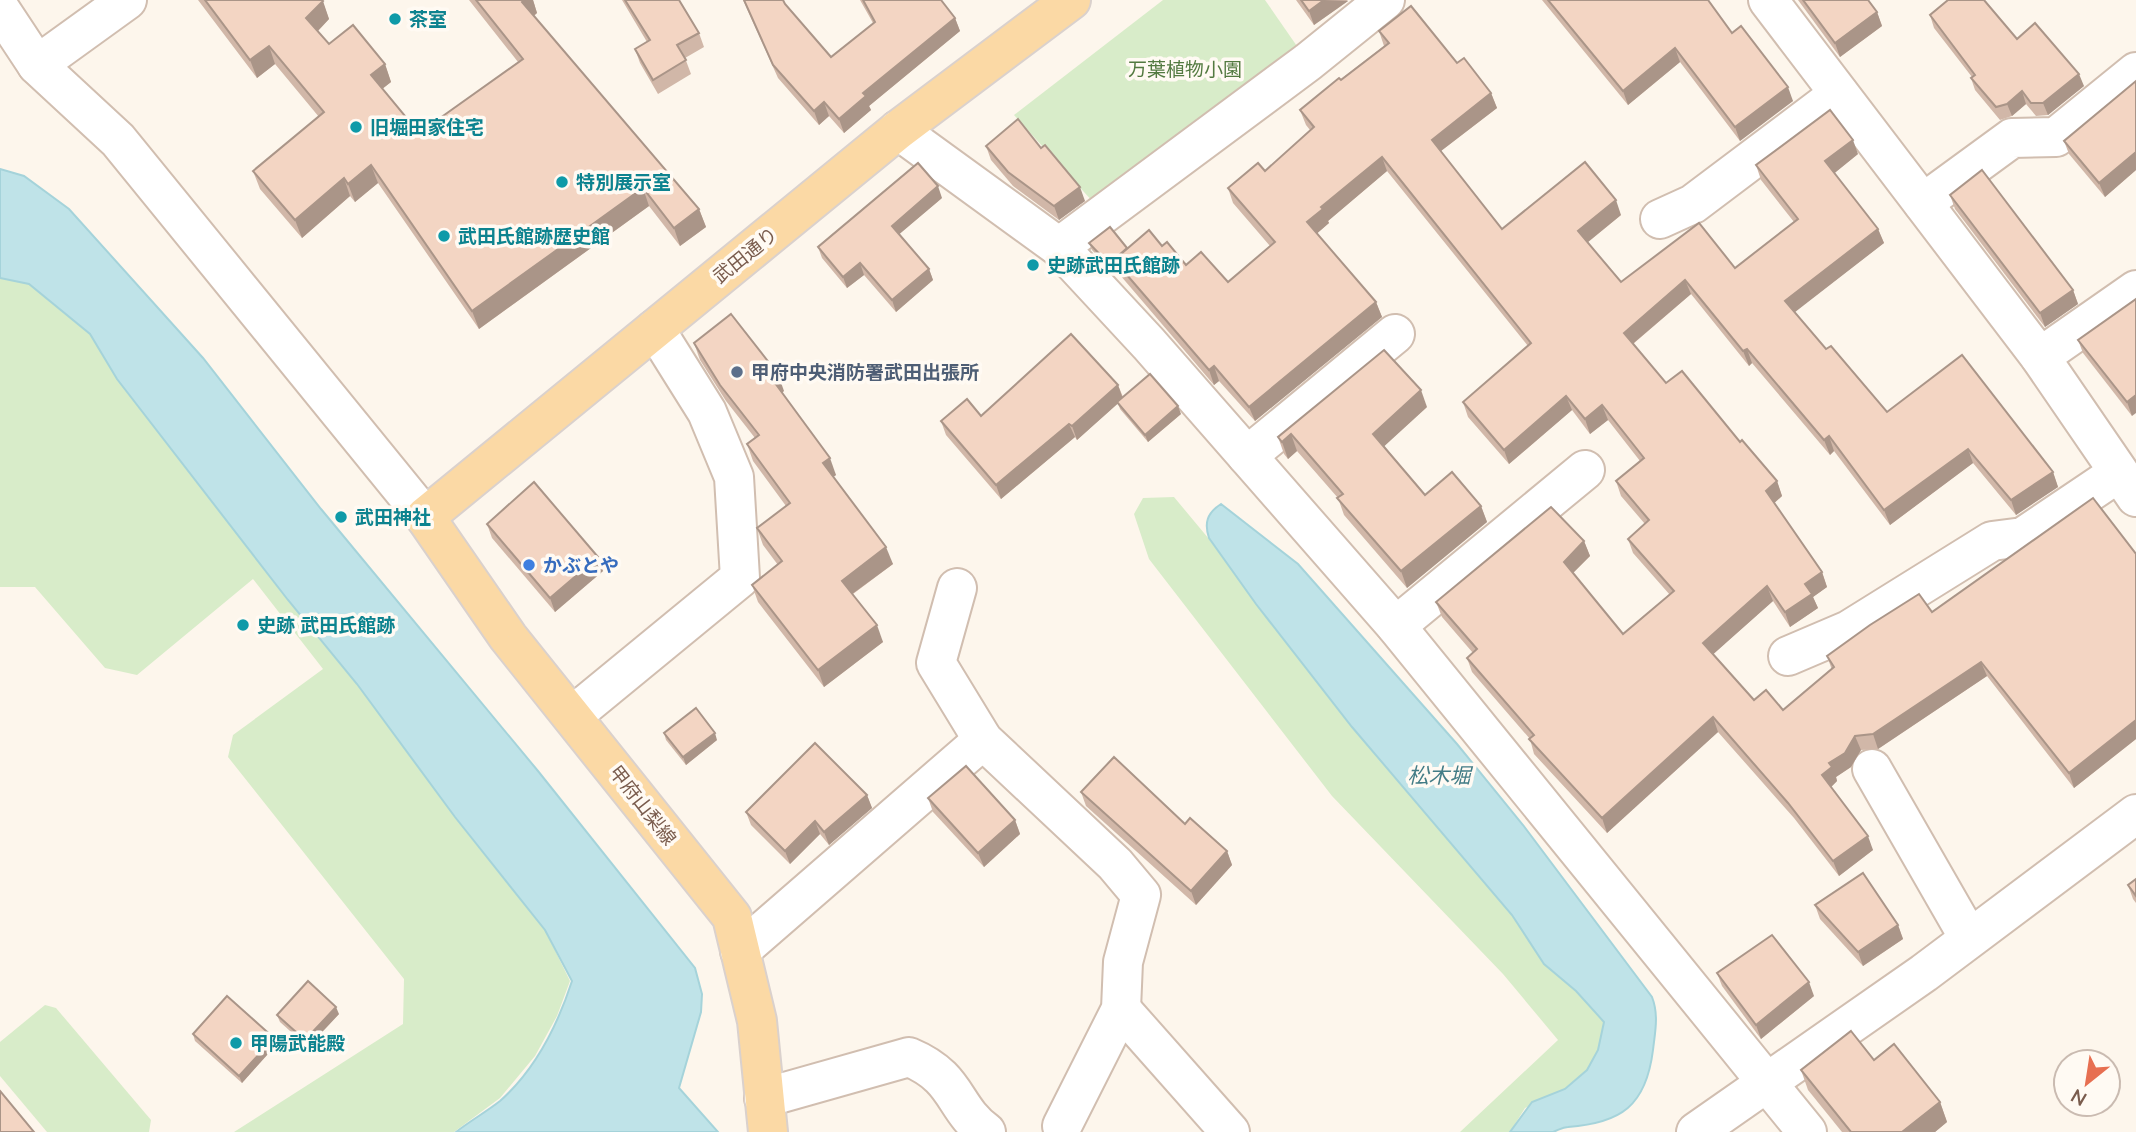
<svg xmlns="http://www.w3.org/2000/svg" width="2136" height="1132" viewBox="0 0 2136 1132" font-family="'Nunito Sans','Noto Sans JP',sans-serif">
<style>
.green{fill:#d8ecc9}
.water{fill:#bfe3e8;stroke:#a5d3da;stroke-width:2}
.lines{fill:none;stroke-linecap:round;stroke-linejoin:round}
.minor-casing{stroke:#d1beb0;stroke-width:42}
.major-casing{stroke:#dad1cd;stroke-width:42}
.minor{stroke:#fff;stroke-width:38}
.major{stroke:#fbd9a5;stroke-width:38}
.wall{fill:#d1b7a8}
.shaded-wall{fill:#aa9588}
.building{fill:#f3d5c3;stroke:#aa9588;stroke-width:2}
.culture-dot{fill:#0f9aa8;stroke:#fffaf3;stroke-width:2.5}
.service-dot{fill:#5c6f8a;stroke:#fffaf3;stroke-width:2.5}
.shop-dot{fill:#3f7fe0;stroke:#fffaf3;stroke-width:2.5}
.labels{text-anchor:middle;stroke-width:7;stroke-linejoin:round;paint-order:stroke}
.culture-label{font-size:19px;font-weight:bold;fill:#0d838f;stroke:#fffaf3;text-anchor:start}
.park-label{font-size:19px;fill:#537a41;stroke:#fffaf3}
.street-label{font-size:19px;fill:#7a5c4d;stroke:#fffaf3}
.service-label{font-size:19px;font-weight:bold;fill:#4e5e75;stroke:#fffaf3;text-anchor:start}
.shop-label{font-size:19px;font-weight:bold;fill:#366cbe;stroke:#fffaf3;text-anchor:start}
.water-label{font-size:21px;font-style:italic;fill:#437c86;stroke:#fffaf3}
</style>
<rect width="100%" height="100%" fill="#fdf6ec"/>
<g class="green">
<polygon points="1163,0 1265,0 1308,62 1104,214 1014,115"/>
<polygon points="0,278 29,284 90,334 117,379 288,600 357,684 455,817 545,930 570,981 557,1016 535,1056 500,1098 454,1132 234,1132 403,1024 404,979 228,757 233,735 323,669 253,579 137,675 105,668 35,587 0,587"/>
<polygon points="1174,497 1209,539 1256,604 1352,727 1512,915 1544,964 1576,991 1604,1022 1598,1051 1587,1070 1565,1089 1525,1108 1510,1132 1460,1132 1558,1040 1503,974 1332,796 1149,559 1134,514 1143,498"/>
<polygon points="45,1005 56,1008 151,1120 149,1132 47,1132 0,1076 0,1042"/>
</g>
<g class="water">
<path d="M 0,169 L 24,176 L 69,209 L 203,358 L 321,509 L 538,771 L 695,968 L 702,994 L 701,1012 L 679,1088 L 718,1132 L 456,1132 C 470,1121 486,1112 500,1101 C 535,1070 558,1024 572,981 L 545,930 L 455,817 L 357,684 L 288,600 L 117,379 L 90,334 L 29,284 L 0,278 Z"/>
<path d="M 1221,504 L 1298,564 L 1457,744 L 1523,825 L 1652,997 C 1659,1015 1655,1032 1653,1050 C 1646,1106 1621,1123 1568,1127 C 1562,1127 1559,1130 1553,1132 C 1542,1132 1522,1132 1510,1132 L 1532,1102 L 1565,1089 L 1587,1070 L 1598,1050 L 1604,1022 L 1576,991 L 1544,964 L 1512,915 L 1352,727 L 1256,604 L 1209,538 C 1204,523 1207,513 1221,504 Z"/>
</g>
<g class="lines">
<g class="minor-casing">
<g id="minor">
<polyline points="1768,0 2040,357 2136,497"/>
<polyline points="0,9 37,65 118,140 425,517"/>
<polyline points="37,65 127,0"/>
<polyline points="898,130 1059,247 1149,344 1396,626 1807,1132"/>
<polyline points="1923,203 2012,138 2056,137 2136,72"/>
<polyline points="1660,219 1693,204 1839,94"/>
<polyline points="1059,247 1308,62 1385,0"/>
<polyline points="2040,357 2136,290"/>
<polyline points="1247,456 1395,334"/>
<polyline points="957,588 936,663 983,740 1115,864 1141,895 1123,962 1121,1009 1062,1126"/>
<polyline points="1396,626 1585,470"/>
<polyline points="1788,656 1849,630 1992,541 2023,537 2118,473"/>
<polyline points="572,716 740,578 734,477 707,412 655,329"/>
<polyline points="1872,769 1969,938"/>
<polyline points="740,951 983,740"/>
<polyline points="1121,1009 1230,1132"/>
<path d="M 764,1098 L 909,1057 C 959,1078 952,1107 986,1132"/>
<polyline points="1696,1132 1924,973 2136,814"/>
</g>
</g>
<g class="major-casing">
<polyline id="major" points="768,1132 757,1021 732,917 508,637 425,517 898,130 1071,0"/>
</g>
<use href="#minor" class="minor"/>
<use href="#major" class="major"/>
</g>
<g class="wall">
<polygon points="198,0 322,0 329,19 318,31 329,44 385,64 391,82 382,89 419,133 518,62 469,0 533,0 537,13 534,16 699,209 706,227 680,246 649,206 479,329 378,183 355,202 350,196 302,238 260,189 253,171 319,117 275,64 257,78"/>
<polygon points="622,0 679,0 699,33 704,47 685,58 691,74 658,94 640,63 635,49 647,42"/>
<polygon points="743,0 783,0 785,4 831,57 873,23 860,0 941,0 955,18 960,31 869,106 871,110 844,133 829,116 819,125 778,78"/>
<polygon points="1296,0 1347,0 1348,1 1314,25"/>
<polygon points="1542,0 1708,0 1732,33 1793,101 1740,141 1680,62 1628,105"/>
<polygon points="1798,0 1868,0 1877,12 1882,26 1840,57"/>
<polygon points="1930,15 2017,39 2084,86 2048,115 2036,116 2026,104 2012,116 2000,120 1975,90 1971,78 1972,77 1934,28"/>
<polygon points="1379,31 1457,63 1491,93 1497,108 1441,151 1502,229 1621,215 1587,243 1621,282 1735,268 1794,222 1761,180 1756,165 1858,154 1834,173 1878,229 1884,243 1794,312 1826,349 1887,412 2053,472 2058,487 2016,515 1973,463 1890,525 1834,451 1830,455 1752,363 1749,366 1691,294 1633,344 1666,383 1740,442 1777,481 1782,496 1774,503 1822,572 1827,587 1813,597 1818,608 1790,627 1773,601 1713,654 1754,700 1783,710 1832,670 1827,656 1932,612 2136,554 2136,739 2074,788 1987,676 1878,749 1861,750 1851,767 1836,777 1837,781 1831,787 1873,850 1839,876 1794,818 1718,732 1607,833 1534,754 1530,739 1472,672 1467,658 1473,653 1442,617 1436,602 1584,541 1590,556 1573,573 1623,634 1670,595 1633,553 1628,539 1645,524 1621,496 1616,481 1640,461 1608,420 1590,434 1572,410 1509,464 1468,417 1463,402 1528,346 1387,171 1328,221 1329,223 1317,233 1376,302 1382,317 1255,421 1219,381 1214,385 1120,275 1117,267 1112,272 1092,250 1089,243 1127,249 1162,246 1186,265 1228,282 1270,246 1233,203 1228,188 1265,171 1310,130 1306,125 1300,110 1384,46"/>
<polygon points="2136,81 2136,170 2105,197 2069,154 2064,141"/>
<polygon points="986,146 1085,201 1059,220 1013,186 991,160"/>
<polygon points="1950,195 2073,290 2078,304 2045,327 1955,209"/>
<polygon points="942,198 899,234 929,269 933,280 896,312 864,275 847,288 822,258 818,247"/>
<polygon points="2136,299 2132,416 2083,353 2078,340"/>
<polygon points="694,343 784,391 782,392 836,475 833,477 893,564 853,594 883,642 824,687 758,602 752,585 778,565 763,545 757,528 786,506 753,461 747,444 755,438 726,401 700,360"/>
<polygon points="1118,385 1123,397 1181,414 1148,442 1120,409 1118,403 1077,440 1075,437 1001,499 946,435 941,421 981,416"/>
<polygon points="1427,407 1384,446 1425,495 1481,506 1487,522 1407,588 1344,515 1338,498 1297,451 1288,459 1284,454 1278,437"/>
<polygon points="487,524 603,571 555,612 492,538"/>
<polygon points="664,733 717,740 686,765 666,740"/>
<polygon points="1081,792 1185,824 1227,851 1232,865 1196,905 1086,806"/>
<polygon points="867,795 872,808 829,845 820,834 790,864 751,825 746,812"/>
<polygon points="928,798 1015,820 1020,834 984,867 933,812"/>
<polygon points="2136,879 2136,903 2133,899 2128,885"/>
<polygon points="1815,905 1898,925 1903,939 1863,966 1820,919"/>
<polygon points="1717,973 1814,996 1761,1039 1722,986"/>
<polygon points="339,1014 308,1047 280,1022 277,1015"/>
<polygon points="193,1034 274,1038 276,1045 242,1083 195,1041"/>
<polygon points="1874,1060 1940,1102 1947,1122 1935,1132 1842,1132 1808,1090 1801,1070"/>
</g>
<g class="shaded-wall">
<polygon points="524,0 533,0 537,13 528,20 522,2"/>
<polygon points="1324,0 1348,1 1314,25 1309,11"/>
<polygon points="323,1 329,19 313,36 306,18"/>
<polygon points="1877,12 1882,26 1840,57 1835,43"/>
<polygon points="955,18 960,31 869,106 871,110 844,133 839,119 863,93"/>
<polygon points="269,46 275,64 257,78 250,60"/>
<polygon points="1675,48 1680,62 1628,105 1623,91"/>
<polygon points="385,64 391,82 377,93 371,75"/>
<polygon points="2079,74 2084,86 2048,115 2043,103"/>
<polygon points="1788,87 1793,101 1740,141 1735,127"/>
<polygon points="2022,91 2026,104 2012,116 2007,104"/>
<polygon points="1491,93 1497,108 1437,154 1432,140"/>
<polygon points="824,102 829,116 819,125 814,111"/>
<polygon points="1853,140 1858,154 1831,176 1825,161"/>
<polygon points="2136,152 2136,170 2105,197 2099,183"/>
<polygon points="1382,157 1387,171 1328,221 1329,223 1313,237 1307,222 1321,207"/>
<polygon points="371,165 378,183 355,202 348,184"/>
<polygon points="344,178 350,196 302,238 295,220"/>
<polygon points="938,186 942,198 896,237 892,226"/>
<polygon points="1080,187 1085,201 1059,220 1054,206"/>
<polygon points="643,188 649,206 479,329 472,311"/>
<polygon points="1616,200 1621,215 1583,246 1578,231"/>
<polygon points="699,209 706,227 680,246 674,228"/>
<polygon points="1878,229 1884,243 1790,316 1785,301"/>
<polygon points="1127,248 1114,260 1117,267 1112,272 1109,264"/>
<polygon points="860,263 864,275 847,288 843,277"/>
<polygon points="929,269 933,280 896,312 892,300"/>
<polygon points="1685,280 1691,294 1629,347 1624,333"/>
<polygon points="2073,290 2078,304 2045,327 2040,313"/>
<polygon points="1376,302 1382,317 1255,421 1249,407"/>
<polygon points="1747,349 1752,363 1749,366 1743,351"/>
<polygon points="1214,366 1219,381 1214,385 1209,370"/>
<polygon points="778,374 784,391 778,396 772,379"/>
<polygon points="1118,385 1123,399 1077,440 1072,426"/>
<polygon points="1421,390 1427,407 1379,451 1373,434"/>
<polygon points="2136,395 2136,413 2132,416 2127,402"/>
<polygon points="1566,396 1572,410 1509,464 1504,450"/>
<polygon points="1602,405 1608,420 1590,434 1585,419"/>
<polygon points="1178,406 1181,414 1148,442 1145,435"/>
<polygon points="1069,424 1075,437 1001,499 996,485"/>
<polygon points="1291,434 1297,451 1288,459 1282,442"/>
<polygon points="1829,436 1834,451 1830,455 1824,440"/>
<polygon points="1968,449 1973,463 1890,525 1884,510"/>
<polygon points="830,458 836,475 829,480 823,463"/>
<polygon points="2053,472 2058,487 2016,515 2011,500"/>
<polygon points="1777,481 1782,496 1771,506 1766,491"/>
<polygon points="1481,506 1487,522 1407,588 1401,571"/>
<polygon points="1584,541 1590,556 1569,577 1564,562"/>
<polygon points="886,547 893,564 848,597 842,581"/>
<polygon points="598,557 603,571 555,612 550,598"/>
<polygon points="1822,572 1827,587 1813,597 1818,608 1790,627 1785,612 1805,584"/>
<polygon points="1767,586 1773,601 1709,658 1703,643"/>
<polygon points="877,625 883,642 824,687 818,670"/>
<polygon points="1981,662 1987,676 1878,749 1873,734"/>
<polygon points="1713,717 1718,732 1607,833 1602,818"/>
<polygon points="2136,720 2136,739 2074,788 2069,773"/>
<polygon points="715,733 717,740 686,765 683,757"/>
<polygon points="1855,736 1861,750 1851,767 1836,777 1837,781 1828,790 1822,775 1829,763"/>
<polygon points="867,795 872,808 829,845 824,832"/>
<polygon points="1015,820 1020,834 984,867 978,853"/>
<polygon points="815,821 820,834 790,864 785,851"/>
<polygon points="1868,836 1873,850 1839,876 1833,861"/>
<polygon points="1227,851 1232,865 1196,905 1191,891"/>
<polygon points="1898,925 1903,939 1863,966 1858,952"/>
<polygon points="1809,982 1814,996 1761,1039 1756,1025"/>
<polygon points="336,1007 339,1014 308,1047 305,1040"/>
<polygon points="274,1038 276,1045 242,1083 239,1076"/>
<polygon points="1940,1102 1947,1122 1935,1132 1902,1132"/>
</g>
<g class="building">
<polygon points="205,0 322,0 323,1 306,18 329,44 353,25 385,64 371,75 419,133 523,59 476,0 524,0 522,2 699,209 674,228 643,188 472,311 371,165 348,184 344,178 295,220 253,171 324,112 269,46 250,60"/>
<polygon points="625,0 679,0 699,33 677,45 686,60 653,80 635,49 650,40"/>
<polygon points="744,0 783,0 785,4 831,57 875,22 863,0 941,0 955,18 863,93 866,96 839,119 824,102 814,111 773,65"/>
<polygon points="1301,0 1324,0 1309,11"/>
<polygon points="1548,0 1708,0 1732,33 1741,26 1788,87 1735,127 1675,48 1623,91"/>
<polygon points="1803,0 1868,0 1877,12 1835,43"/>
<polygon points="1948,0 1984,0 2017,39 2035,23 2079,74 2043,103 2031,103 2022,91 2007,104 1996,107 1971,78 1975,75 1930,15"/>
<polygon points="1411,6 1457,63 1464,58 1491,93 1432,140 1502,229 1585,162 1616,200 1578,231 1621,282 1699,223 1735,268 1798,219 1756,165 1830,110 1853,140 1825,161 1878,229 1785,301 1826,349 1831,346 1887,412 1962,355 2053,472 2011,500 1968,449 1884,510 1829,436 1824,440 1747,349 1743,351 1685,280 1624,333 1666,383 1682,371 1740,442 1742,440 1777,481 1766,491 1822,572 1805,584 1812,594 1785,612 1767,586 1703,643 1754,700 1766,690 1783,710 1834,667 1827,656 1870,625 1919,594 1932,612 2093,498 2136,554 2136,720 2069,773 1981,662 1873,734 1855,736 1845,753 1829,763 1832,767 1822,775 1868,836 1833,861 1788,803 1713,717 1602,818 1529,739 1534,735 1467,658 1477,649 1436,602 1551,507 1584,541 1564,562 1623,634 1674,591 1628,539 1649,520 1616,481 1644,458 1602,405 1585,419 1566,396 1504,450 1463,402 1531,343 1382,157 1321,207 1323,209 1307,222 1376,302 1249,407 1214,366 1209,370 1114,260 1149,230 1162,246 1167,242 1186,265 1201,252 1228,282 1275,242 1228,188 1258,163 1265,171 1314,127 1300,110 1339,78 1341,80 1389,43 1379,31"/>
<polygon points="2136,81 2136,152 2099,183 2064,141"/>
<polygon points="1018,119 1041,148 1045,145 1080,187 1054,206 1008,172 986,146"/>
<polygon points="918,163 938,186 892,226 929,269 892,300 860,263 843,277 818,247"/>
<polygon points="1982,170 2073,290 2040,313 1950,195"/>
<polygon points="1110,227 1127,248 1109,264 1089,243"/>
<polygon points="2136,299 2136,395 2127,402 2078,340"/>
<polygon points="731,314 778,374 772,379 830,458 823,463 886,547 842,581 877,625 818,670 752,585 782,561 757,528 790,503 747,444 759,435 720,385 694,343"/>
<polygon points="1071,334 1118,385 1072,426 1069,424 996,485 941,421 967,399 981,416"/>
<polygon points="1384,350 1421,390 1373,434 1425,495 1452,472 1481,506 1401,571 1337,498 1343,494 1291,434 1282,442 1278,437"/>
<polygon points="1150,374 1178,406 1145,435 1117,402"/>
<polygon points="534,482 598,557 550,598 487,524"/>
<polygon points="696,708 715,733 683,757 664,733"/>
<polygon points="815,743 867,795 824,832 815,821 785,851 746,812"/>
<polygon points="1114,757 1185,824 1190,818 1227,851 1191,891 1081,792"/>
<polygon points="966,766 1015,820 978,853 928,798"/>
<polygon points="1863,873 1898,925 1858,952 1815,905"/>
<polygon points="2136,879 2136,896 2128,885"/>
<polygon points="1772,935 1809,982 1756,1025 1717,973"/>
<polygon points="308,981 336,1007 305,1040 277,1015"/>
<polygon points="227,996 274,1038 239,1076 193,1034"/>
<polygon points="1851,1031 1874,1060 1894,1044 1940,1102 1902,1132 1851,1132 1801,1070"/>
<polygon points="0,1091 34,1132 0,1132"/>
</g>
<g class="culture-dot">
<circle cx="395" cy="19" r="7"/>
<circle cx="356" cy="127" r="7"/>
<circle cx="562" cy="182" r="7"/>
<circle cx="444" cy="236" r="7"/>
<circle cx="1033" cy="265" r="7"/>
<circle cx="341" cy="517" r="7"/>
<circle cx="243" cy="625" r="7"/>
<circle cx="236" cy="1043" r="7"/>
</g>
<circle class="service-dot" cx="737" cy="372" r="7"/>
<circle class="shop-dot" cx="529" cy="565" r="7"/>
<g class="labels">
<g class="culture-label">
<text x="409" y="26">茶室</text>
<text x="370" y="134">旧堀田家住宅</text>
<text x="576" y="189">特別展示室</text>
<text x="458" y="243">武田氏館跡歴史館</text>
<text x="1047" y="272">史跡武田氏館跡</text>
<text x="355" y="524">武田神社</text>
<text x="257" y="632">史跡 武田氏館跡</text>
<text x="250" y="1050">甲陽武能殿</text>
</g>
<g class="park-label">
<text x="1185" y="76">万葉植物小園</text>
</g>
<g class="street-label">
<text transform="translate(745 255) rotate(-39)" y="7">武田通り</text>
<text transform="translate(643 805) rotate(52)" y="7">甲府山梨線</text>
</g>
<g class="service-label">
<text x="751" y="379">甲府中央消防署武田出張所</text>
</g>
<g class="shop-label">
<text x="543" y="572">かぶとや</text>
</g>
<g class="water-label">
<text x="1439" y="783">松木堀</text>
</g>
</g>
<g transform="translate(2087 1083) rotate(210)"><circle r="33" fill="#fffaf3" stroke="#cabbb1" stroke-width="2"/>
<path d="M0-5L12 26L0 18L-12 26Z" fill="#e76f51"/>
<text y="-10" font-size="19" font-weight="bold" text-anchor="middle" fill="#7a5c4d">N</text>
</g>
</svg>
